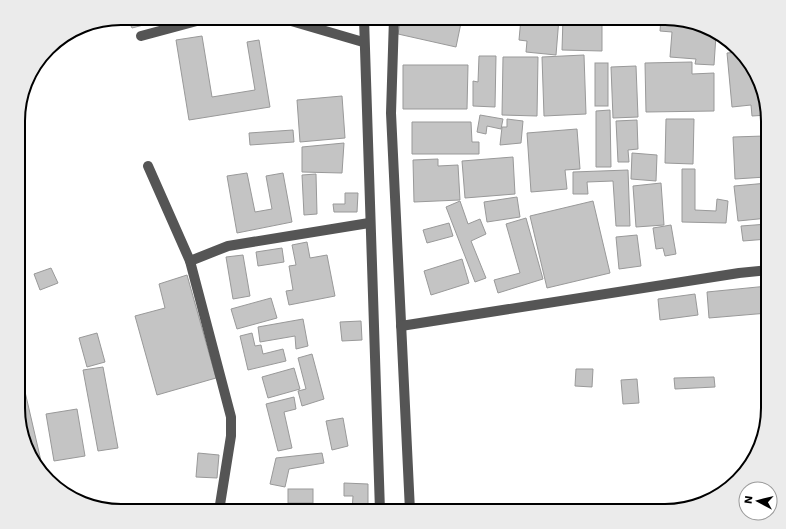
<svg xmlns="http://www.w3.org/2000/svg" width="786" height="529" viewBox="0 0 786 529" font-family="'Work Sans',sans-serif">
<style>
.building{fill:#c4c4c4;stroke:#999}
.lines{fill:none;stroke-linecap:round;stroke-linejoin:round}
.minor{stroke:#555;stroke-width:10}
.rim{fill:none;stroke:#000;stroke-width:2}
</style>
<rect width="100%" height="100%" fill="#fff"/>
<g class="building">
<polygon points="127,18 170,18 132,28"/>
<polygon points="322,18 342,18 342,24"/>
<polygon points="401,18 462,18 456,47 398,34"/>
<polygon points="521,18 559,18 556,55 526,52 527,41 519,40"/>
<polygon points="563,18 602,18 602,51 562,50"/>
<polygon points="661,18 672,18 716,35 714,65 695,64 696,59 670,57 672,32 660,31"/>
<polygon points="202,36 212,97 255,90 247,42 259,40 270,107 189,120 176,40"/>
<polygon points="739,52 754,70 768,115 752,116 751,105 732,107 727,53"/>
<polygon points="584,55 586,114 544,116 542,57"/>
<polygon points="479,56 496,56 495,107 473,106 473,81 478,82"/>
<polygon points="503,57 538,57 537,116 502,115"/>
<polygon points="692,62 692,74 714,73 714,111 646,112 645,63"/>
<rect x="595" y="63" width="13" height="43"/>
<polygon points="403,65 468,65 467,109 403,109"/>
<polygon points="636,66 638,117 613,118 611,67"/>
<polygon points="342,96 345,138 300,142 297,100"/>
<polygon points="610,110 611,167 596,167 596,111"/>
<polygon points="480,115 503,119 501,129 487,126 486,134 477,132"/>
<polygon points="507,119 523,121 521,143 500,145 502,127 507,127"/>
<polygon points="666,119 694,119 693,164 665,163"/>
<polygon points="637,120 638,149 628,150 629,162 618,162 616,121"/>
<polygon points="412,122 471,122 472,142 479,142 479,154 412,154"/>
<polygon points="577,129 580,169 565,170 567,189 531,192 527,133"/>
<polygon points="293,130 294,142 250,145 249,133"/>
<polygon points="764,136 766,177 735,179 733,137"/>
<polygon points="344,143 342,173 302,172 302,147"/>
<polygon points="632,153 657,155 656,181 631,179"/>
<polygon points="513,157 515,194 465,198 462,161"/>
<polygon points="438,159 438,166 458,165 460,200 414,202 413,160"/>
<polygon points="682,169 695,169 695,210 716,211 717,199 728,201 726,223 682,222"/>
<polygon points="628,170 630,226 616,226 613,181 587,182 588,194 573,194 573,172"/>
<polygon points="247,173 255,212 272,209 266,176 283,173 292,222 237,233 227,176"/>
<polygon points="316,174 317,214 304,215 302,175"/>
<polygon points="661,183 664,225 636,227 633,186"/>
<polygon points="768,183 768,218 738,221 734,186"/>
<polygon points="345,193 358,193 357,212 334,212 333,204 345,204"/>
<polygon points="517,197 520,217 487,222 484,202"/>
<polygon points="460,201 468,224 480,219 486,234 471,241 486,278 475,282 446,207"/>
<polygon points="593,201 610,273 547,288 530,216"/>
<polygon points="526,218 543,279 498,293 494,280 520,273 506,224"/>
<polygon points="449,223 453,236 427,243 423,230"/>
<polygon points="768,224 768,239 743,241 741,226"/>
<polygon points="671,225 676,254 665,256 663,248 656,249 653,228"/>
<polygon points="637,235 641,266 619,269 616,237"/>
<polygon points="307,242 310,258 327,255 335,296 289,305 286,291 293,290 289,266 296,265 292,245"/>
<polygon points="282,248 284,262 258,266 256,252"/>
<polygon points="243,255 250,296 233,299 226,257"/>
<polygon points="462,259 469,283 431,295 424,271"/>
<polygon points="51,268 58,283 40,290 34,274"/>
<polygon points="187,275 216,378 157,395 135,316 165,308 159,284"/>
<polygon points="768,286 768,313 709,318 707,292"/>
<polygon points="695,294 698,315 660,320 658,299"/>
<polygon points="271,298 277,318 237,329 231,309"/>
<polygon points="303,319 308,346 296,349 295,336 260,342 258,327"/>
<polygon points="361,321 362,340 342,341 340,322"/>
<polygon points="97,333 105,362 87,367 79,338"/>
<polygon points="252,333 255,346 261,345 263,354 283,349 286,361 248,370 240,336"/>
<polygon points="312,354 324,399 302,406 298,391 306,389 298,358"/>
<polygon points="103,367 118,448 98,451 83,370"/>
<polygon points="294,368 300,389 268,398 262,377"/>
<polygon points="576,369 593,369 592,387 575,386"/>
<polygon points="714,377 715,387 675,389 674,378"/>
<polygon points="637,379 639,403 623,404 621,380"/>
<polygon points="23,383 41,461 34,463 32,459 19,421 19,384"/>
<polygon points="294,397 296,409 284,412 292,448 278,451 266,404"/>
<polygon points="77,409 85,456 54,461 46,414"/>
<polygon points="343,418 348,446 332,450 326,421"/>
<polygon points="198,453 219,455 217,478 196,477"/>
<polygon points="322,453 324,463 289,469 285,487 270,484 276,458"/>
<polygon points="44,466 46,475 38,467"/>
<polygon points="344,483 368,484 368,511 352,511 353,496 344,496"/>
<rect x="288" y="489" width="25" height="14"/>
<polygon points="322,509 322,511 292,511"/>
</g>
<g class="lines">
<g class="minor">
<polyline points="281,18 363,42"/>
<polyline points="364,18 380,511"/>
<polyline points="394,18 391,113 410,511"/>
<polyline points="141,36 208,18"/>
<polyline points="148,166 190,261 231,417 231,436 219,511"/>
<polyline points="190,261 228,246 369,223"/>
<polyline points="401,326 739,273 768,270"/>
</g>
</g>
<path d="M0 0H786V529H0ZM121 25H665A96 96 0 0 1 761 121V408A96 96 0 0 1 665 504H121A96 96 0 0 1 25 408V121A96 96 0 0 1 121 25Z" fill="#ebebeb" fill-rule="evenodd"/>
<path class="rim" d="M121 25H665A96 96 0 0 1 761 121V408A96 96 0 0 1 665 504H121A96 96 0 0 1 25 408V121A96 96 0 0 1 121 25Z"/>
<g transform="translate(758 501) rotate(277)"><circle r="19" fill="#ffffff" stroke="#999999"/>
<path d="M0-3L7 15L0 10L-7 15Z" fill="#000000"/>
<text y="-6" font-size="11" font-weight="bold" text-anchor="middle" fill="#000000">N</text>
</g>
</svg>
